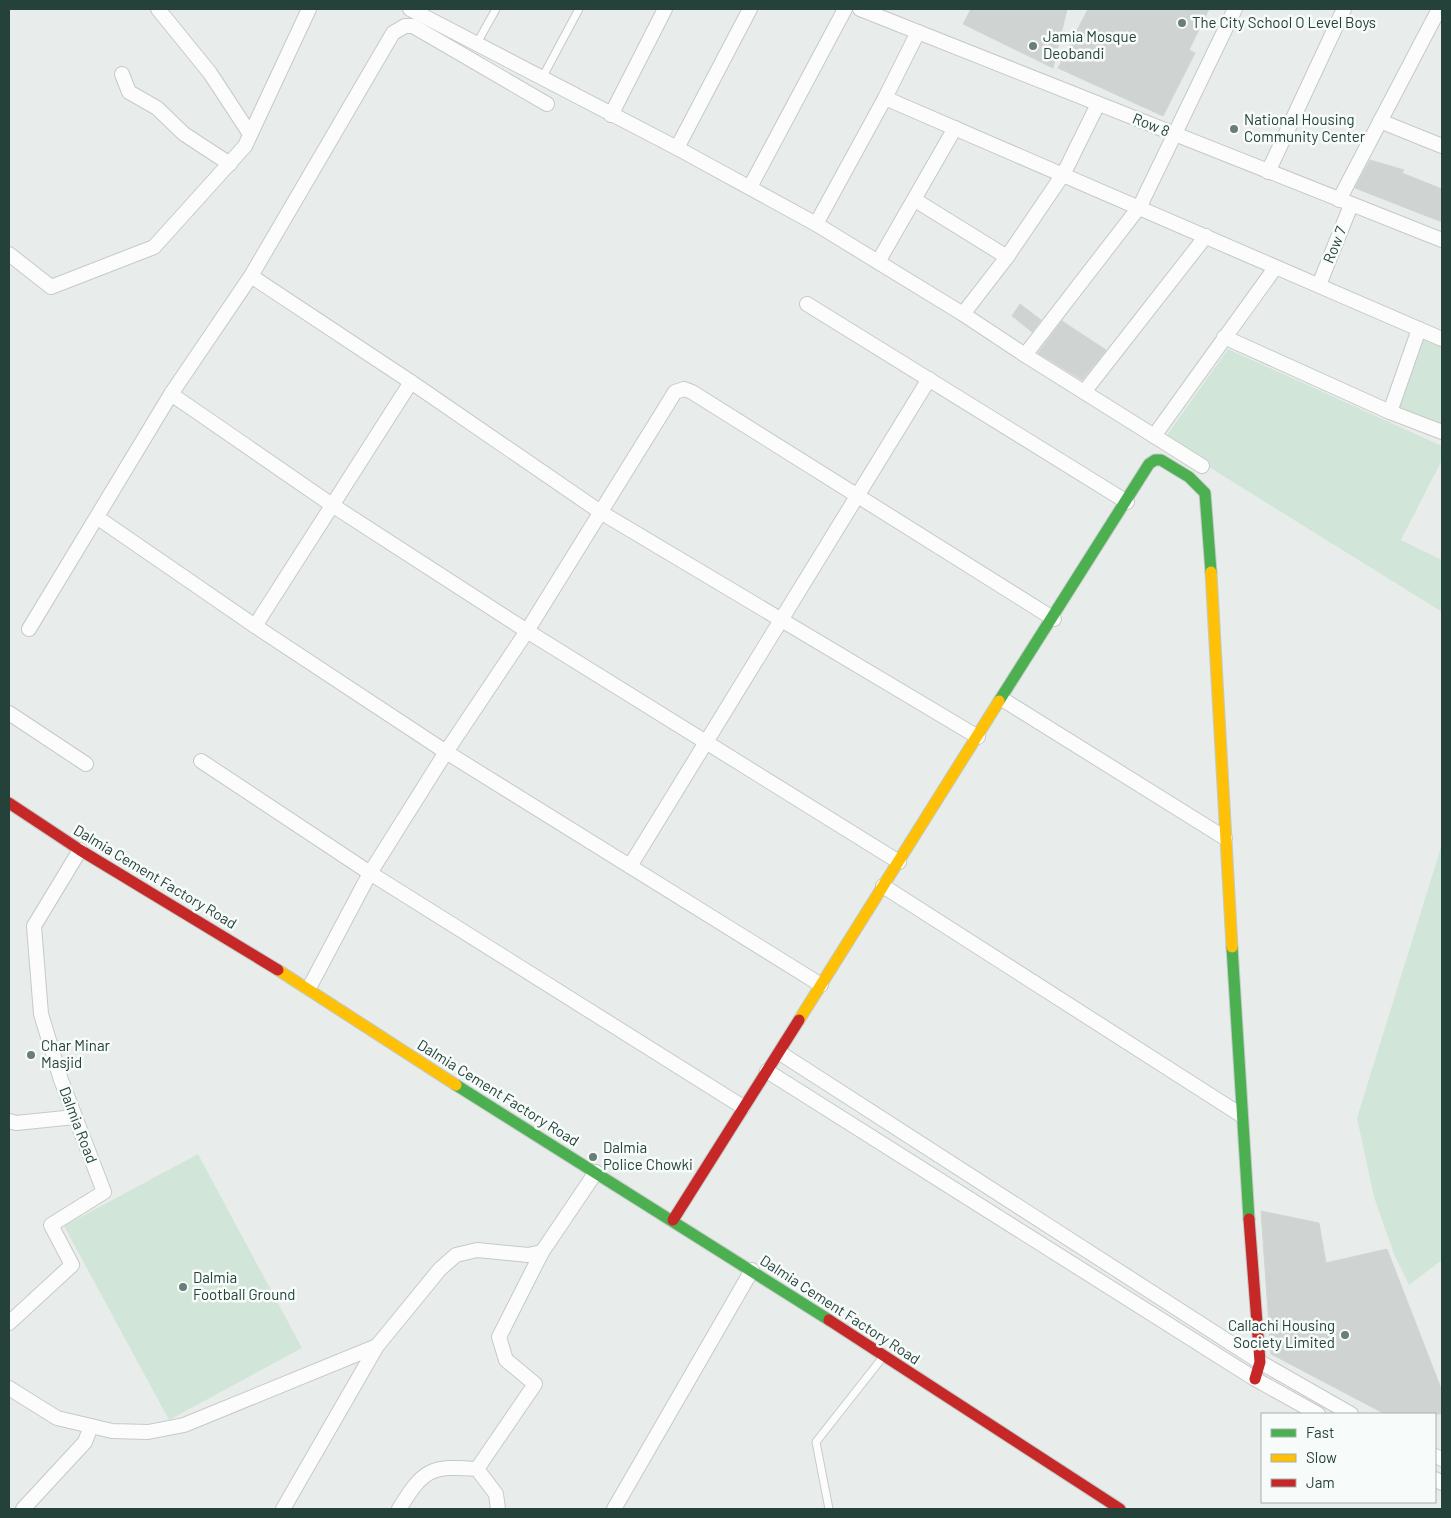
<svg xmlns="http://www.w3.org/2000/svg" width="1451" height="1518" viewBox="0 0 1451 1518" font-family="Barlow,sans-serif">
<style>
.green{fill:#d1e6d8}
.building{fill:#cfd4d2;stroke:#d1d6d4}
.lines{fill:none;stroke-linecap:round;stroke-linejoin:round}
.lane-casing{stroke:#c5cac8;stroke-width:9}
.street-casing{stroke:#c5cac8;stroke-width:16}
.fast-casing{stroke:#c3cbc8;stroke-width:13}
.slow-casing{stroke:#c3cbc8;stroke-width:13}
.jam-casing{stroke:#c3cbc8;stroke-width:13}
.lane{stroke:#fcfcfc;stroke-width:7}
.street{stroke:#fcfcfc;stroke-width:14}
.fast{stroke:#4caf50;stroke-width:11}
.slow{stroke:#ffc107;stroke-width:11}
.jam{stroke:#c62828;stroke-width:11}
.poi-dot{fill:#697e78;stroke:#f7fbf9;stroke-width:2}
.labels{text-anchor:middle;stroke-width:5;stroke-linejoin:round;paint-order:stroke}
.poi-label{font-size:15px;fill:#24423a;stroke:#f7fbf9;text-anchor:start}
.street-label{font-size:15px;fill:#24423a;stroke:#f7fbf9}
</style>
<rect width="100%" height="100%" fill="#e8edeb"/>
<g class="green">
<polygon points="1422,336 1442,345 1442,427 1396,409"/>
<polygon points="1228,349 1442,446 1442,460 1401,540 1442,560 1442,612 1164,439"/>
<polygon points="1442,844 1442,1260 1409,1285 1394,1254 1374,1197 1357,1118"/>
<polygon points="198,1154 302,1348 169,1420 64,1226"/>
</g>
<g class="building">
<polygon points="971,9 1067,9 1053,68 963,24"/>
<polygon points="1088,9 1209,9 1189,50 1195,53 1163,116 1058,68"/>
<polygon points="1370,160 1404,170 1402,173 1442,189 1442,222 1355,188"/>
<polygon points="1020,304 1041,320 1032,332 1012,316"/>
<polygon points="1062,321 1106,350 1082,380 1038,353"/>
<polygon points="1261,1211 1319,1223 1326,1263 1387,1249 1442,1391 1442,1414 1385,1414 1271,1354"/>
</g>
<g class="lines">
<g class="lane-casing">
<g id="lane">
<polyline points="477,43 496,9"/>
<polyline points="542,78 579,9"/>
<polyline points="829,1509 816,1442 883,1357"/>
</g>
</g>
<g class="street-casing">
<g id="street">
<polyline points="158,9 210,73 250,134"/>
<polyline points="410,9 677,148 816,224 963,314 1025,355 1202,466"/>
<polyline points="860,9 1442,240"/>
<polyline points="122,74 129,92 157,108 184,134 230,164"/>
<path d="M 885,98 C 1072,177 1257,258 1442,339"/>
<polyline points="611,115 665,9"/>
<polyline points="1380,121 1442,146"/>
<polyline points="677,148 750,9"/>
<polyline points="1268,172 1344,9"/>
<polyline points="750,187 845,9"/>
<polyline points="915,200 1007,257"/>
<polyline points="1339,200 1439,9"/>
<polyline points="816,224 885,98 918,32"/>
<polyline points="9,254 51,287 154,247 245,146 309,9"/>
<polyline points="878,262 955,128"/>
<polyline points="251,276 411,382 602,513 978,737"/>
<polyline points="1319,285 1351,205"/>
<polyline points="807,304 1127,502"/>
<polyline points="963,314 1007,257 1064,173 1098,104"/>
<polyline points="1224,337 1390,412 1442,432"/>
<polyline points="1025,355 1140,206 1235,9"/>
<polyline points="1084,392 1206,236"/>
<polyline points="171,394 332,505 527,631 899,862"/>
<polyline points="1390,412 1419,329"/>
<polyline points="1154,436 1275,268"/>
<polyline points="98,518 255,626 446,752 821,985"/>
<polyline points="255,626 411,382"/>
<polyline points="29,629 171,394 251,276 393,33 405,26 413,26 547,104"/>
<polyline points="1002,699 1225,838"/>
<polyline points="9,713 86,764"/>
<polyline points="201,761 370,873 743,1107"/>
<polyline points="630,866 929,379"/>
<polyline points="883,886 1241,1115"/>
<polyline points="309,988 370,873 446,752 527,631 675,392 684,389 692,392 1054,619"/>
<polyline points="780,1053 1260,1362 1351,1414"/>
<polyline points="767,1071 1255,1379 1318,1414"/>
<polyline points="9,1121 16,1123 75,1117"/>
<polyline points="9,1323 72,1265 51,1225 104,1192 61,1080 41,1014 34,926 80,850"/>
<polyline points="9,1388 57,1418 112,1431 148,1432 184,1425 377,1346"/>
<polyline points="1435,1456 1442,1459"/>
<polyline points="477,1469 535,1384 506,1360 499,1337 542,1252 596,1172"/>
<polyline points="1435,1479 1442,1483"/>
<polyline points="23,1509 85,1442 91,1426"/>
<polyline points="283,1509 377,1346 440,1269 456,1255 477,1250 528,1255 542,1252"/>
<path d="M 399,1509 C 423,1470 430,1465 477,1469 L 496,1494 L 498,1509"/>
<polyline points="614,1509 752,1270"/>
</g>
</g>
<g class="fast-casing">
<g id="fast">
<polyline points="999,701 1149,464 1155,460 1161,460 1189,477 1205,493 1211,572"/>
<polyline points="1232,947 1249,1219"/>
<polyline points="456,1085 829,1320"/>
</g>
</g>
<g class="slow-casing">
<g id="slow">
<polyline points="1211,572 1232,947"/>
<polyline points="278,970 456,1085"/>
<polyline points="799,1020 999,701"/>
</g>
</g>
<g class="jam-casing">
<g id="jam">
<polyline points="9,803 80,850 278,970"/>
<polyline points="1249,1219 1260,1362 1255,1379"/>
<polyline points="673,1220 799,1020"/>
<polyline points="829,1320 1120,1509"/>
</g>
</g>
<use href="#lane" class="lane"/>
<use href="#street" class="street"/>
<use href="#fast" class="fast"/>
<use href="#slow" class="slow"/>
<use href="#jam" class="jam"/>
</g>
<g class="poi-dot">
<circle cx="1182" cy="23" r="5"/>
<circle cx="1033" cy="46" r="5"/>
<circle cx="1234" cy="129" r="5"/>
<circle cx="31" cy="1055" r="5"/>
<circle cx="593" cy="1157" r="5"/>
<circle cx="183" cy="1287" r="5"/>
<circle cx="1345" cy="1335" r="5"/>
</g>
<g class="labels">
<g class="poi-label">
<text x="1192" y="28">The City School O Level Boys</text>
<text x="1043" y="42">Jamia Mosque<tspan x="1043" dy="17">Deobandi</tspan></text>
<text x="1244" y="125">National Housing<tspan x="1244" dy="17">Community Center</tspan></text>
<text x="41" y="1051">Char Minar<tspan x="41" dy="17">Masjid</tspan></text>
<text x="603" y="1153">Dalmia<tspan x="603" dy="17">Police Chowki</tspan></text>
<text x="193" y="1283">Dalmia<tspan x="193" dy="17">Football Ground</tspan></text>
<text x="1335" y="1331" text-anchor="end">Callachi Housing<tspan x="1335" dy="17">Society Limited</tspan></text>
</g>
<g class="street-label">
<text transform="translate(1151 125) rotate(22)" y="5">Row 8</text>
<text transform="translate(1335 245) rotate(-68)" y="5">Row 7</text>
<text transform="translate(155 877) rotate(31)" y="5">Dalmia Cement Factory Road</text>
<text transform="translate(498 1093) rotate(32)" y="5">Dalmia Cement Factory Road</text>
<text transform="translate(78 1125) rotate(69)" y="5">Dalmia Road</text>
<text transform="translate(840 1310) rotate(33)" y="5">Dalmia Cement Factory Road</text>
</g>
</g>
<rect width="1451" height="1518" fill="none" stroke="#24423a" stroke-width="20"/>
<rect x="1261" y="1413" width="175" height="90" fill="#f7fbf9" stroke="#a3b1ad"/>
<rect x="1271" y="1429" width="25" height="8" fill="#4caf50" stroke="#a3b1ad"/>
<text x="1306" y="1438" font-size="15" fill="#24423a">Fast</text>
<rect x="1271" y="1454" width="25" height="8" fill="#ffc107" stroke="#a3b1ad"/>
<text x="1306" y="1463" font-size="15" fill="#24423a">Slow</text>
<rect x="1271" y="1479" width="25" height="8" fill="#c62828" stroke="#a3b1ad"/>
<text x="1306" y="1488" font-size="15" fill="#24423a">Jam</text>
</svg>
